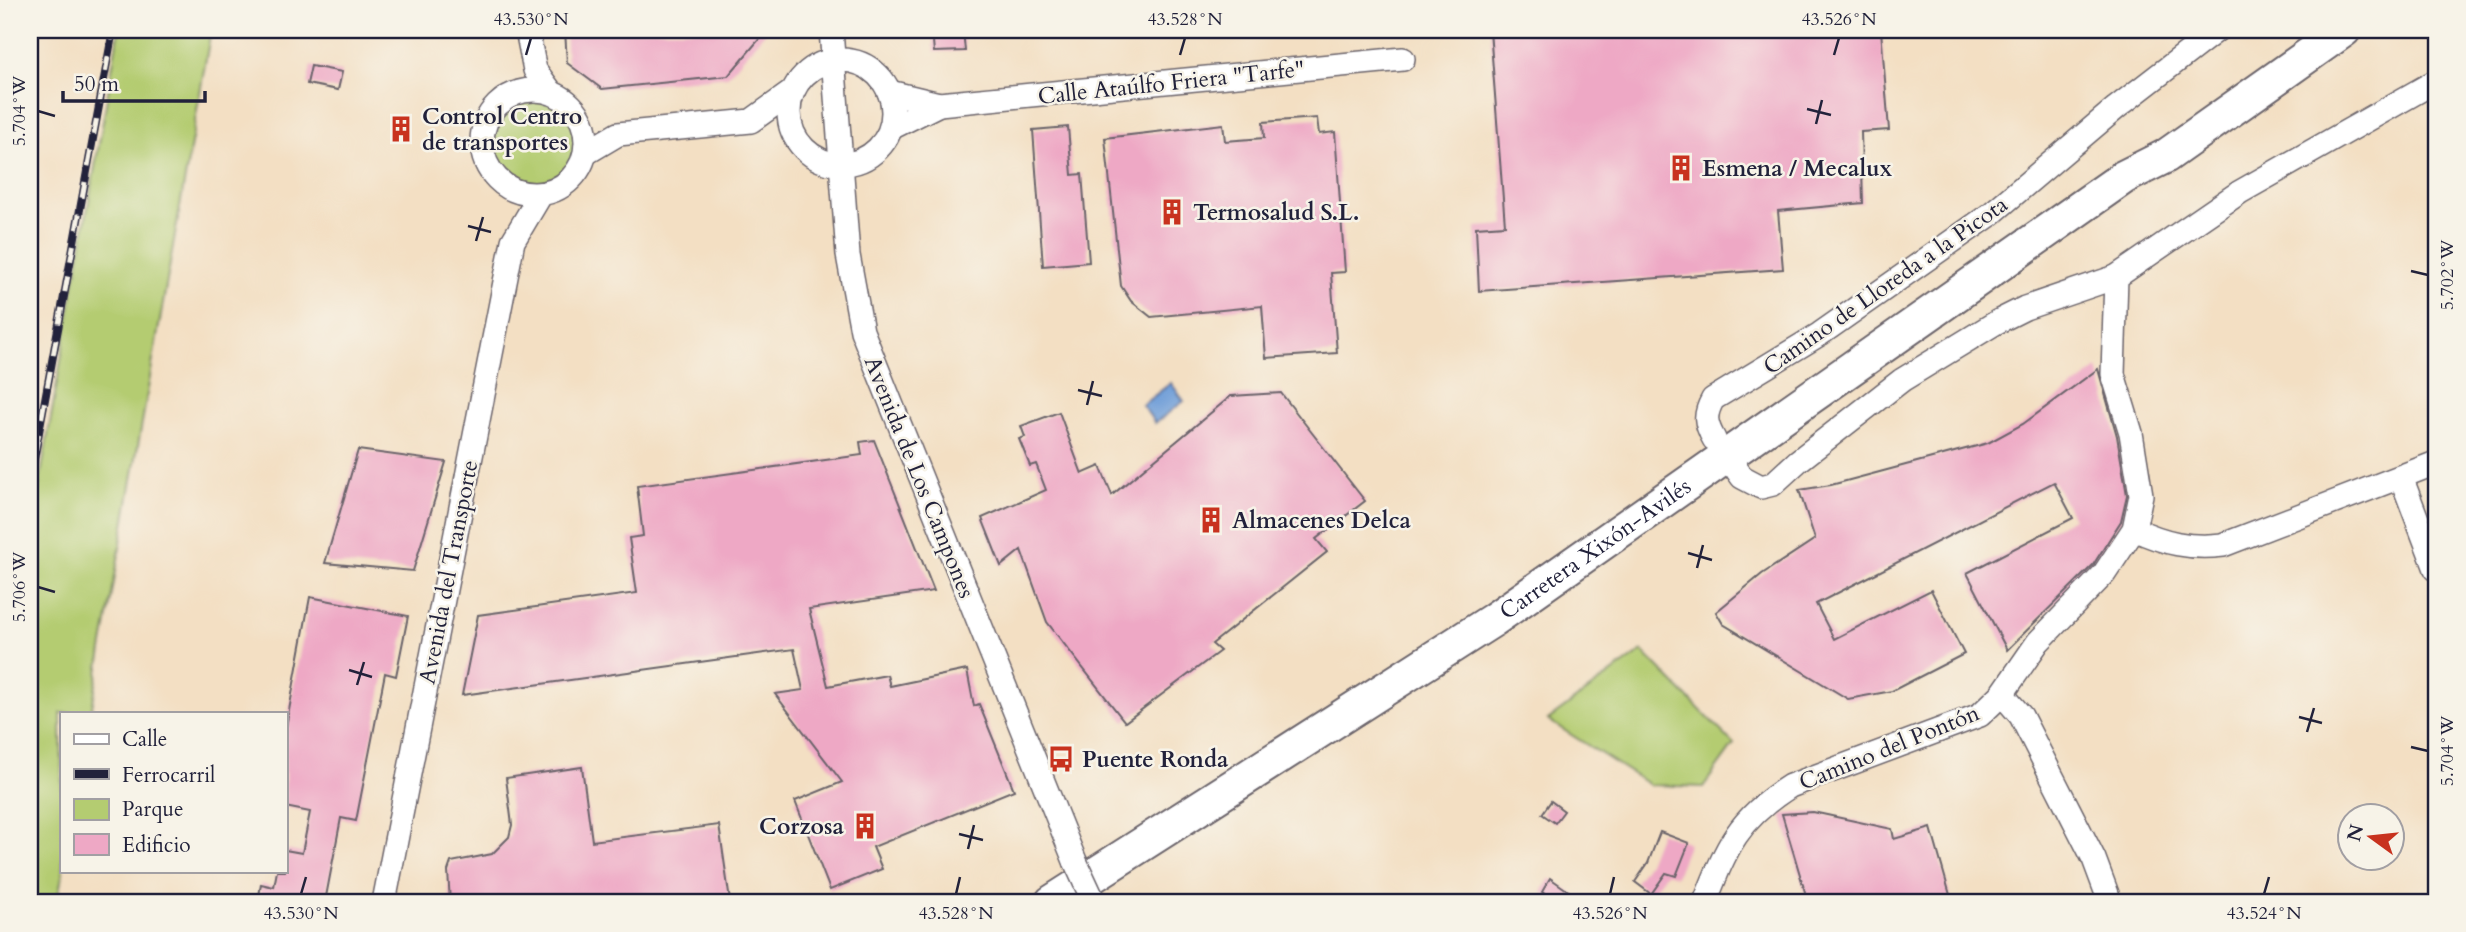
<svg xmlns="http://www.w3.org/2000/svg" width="2466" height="932" viewBox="0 0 2466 932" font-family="Cardo,serif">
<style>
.green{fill:#b4cc71;stroke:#6b7756;stroke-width:2}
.water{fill:#6f9ed8;stroke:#48608a;stroke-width:2}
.building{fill:#eea8c5}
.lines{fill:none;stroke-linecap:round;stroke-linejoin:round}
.minor-casing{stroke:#6b646b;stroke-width:26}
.highway-casing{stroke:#6b646b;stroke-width:37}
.minor{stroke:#fff;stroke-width:23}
.highway{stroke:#fff;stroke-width:33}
.rail-casing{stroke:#22223b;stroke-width:8}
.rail{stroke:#f7f3e8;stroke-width:5;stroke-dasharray:16;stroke-linecap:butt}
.minor-bridge-casing{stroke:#6b646b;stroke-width:26;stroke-linecap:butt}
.minor-bridge{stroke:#fff;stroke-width:23}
.ticks{fill:none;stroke:#22223b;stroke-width:2.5}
.labels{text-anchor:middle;stroke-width:5;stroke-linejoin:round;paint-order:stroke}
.street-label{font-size:23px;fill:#22223b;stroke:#f7f3e8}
.poi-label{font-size:23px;font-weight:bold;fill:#22223b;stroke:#f7f3e8;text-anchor:start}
.neatline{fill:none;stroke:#22223b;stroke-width:2.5}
.ticks-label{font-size:18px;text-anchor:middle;fill:#22223b}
</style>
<rect width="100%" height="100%" fill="#f7f3e8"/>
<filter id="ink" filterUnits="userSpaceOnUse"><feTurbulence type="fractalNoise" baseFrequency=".0143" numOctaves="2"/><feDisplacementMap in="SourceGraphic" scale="14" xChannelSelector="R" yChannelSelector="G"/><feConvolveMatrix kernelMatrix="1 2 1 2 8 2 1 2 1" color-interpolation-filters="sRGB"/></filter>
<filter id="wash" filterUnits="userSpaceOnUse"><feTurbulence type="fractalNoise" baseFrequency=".00686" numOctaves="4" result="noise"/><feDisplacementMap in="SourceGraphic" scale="28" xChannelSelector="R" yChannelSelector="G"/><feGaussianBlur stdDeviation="1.57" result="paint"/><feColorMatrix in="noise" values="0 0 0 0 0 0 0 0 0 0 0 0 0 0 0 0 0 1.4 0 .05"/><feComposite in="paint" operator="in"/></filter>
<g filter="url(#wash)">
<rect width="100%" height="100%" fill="#f3dfc3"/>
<g class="green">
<polygon points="119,30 211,30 91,713 61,713 63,871 57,902 31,902 30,537"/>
<circle cx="535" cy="142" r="41"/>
<polygon points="1642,651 1734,744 1703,787 1650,785 1548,720"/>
</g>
<polygon class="water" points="1171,383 1184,401 1155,423 1142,405"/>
<g id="blocks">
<g class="building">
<polygon points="565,30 582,30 582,34 643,30 767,30 728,76 602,89 567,63"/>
<polygon points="932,30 963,30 965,51 934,52"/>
<polygon points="1490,30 1881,30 1889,130 1861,132 1863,203 1778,211 1783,269 1479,291 1476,227 1505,225"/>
<polygon points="311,66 342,72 338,90 307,84"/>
<polygon points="1317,118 1319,134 1335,132 1345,272 1331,273 1337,353 1266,358 1262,306 1151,317 1131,301 1121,286 1105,138 1223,124 1225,141 1264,138 1263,122"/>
<polygon points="1068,127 1072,175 1082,174 1089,262 1043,266 1033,130"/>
<polygon points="2098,369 2117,436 2127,495 2121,521 2093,565 2007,650 1967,573 2073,518 2054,482 1816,604 1834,639 1931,590 1964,654 1892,691 1848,699 1723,624 1716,612 1762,574 1815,539 1799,490 1831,485 1988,443 2023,424"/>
<polygon points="1281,393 1365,501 1316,539 1327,552 1212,644 1220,651 1125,722 1047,622 1021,550 1001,566 982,518 1046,490 1036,464 1030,466 1019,439 1025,437 1021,426 1059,412 1082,474 1100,466 1112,495 1231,396"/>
<polygon points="874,440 934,591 809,609 828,686 887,675 890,686 967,670 974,706 979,704 1014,790 873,847 882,869 830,890 795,801 842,782 775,694 803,690 794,649 462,695 478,615 637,593 629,538 643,536 637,486 862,455 860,442"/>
<polygon points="358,450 446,462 413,571 325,563"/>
<polygon points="310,597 408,616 396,676 385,673 356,821 341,818 325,902 258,902 261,884 274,887 277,871 285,871 285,850 302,853 310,812 285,807 285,732"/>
<polygon points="582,767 592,841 719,825 730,901 450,902 448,871 451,862 492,854 509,837 512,825 506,778"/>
<polygon points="1551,801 1564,811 1555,823 1542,814"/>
<polygon points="1813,812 1892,829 1894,839 1931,828 1952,902 1808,902 1782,814"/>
<polygon points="1660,832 1689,843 1676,876 1666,873 1651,894 1635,882 1648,863"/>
<polygon points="1550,878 1584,902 1555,902 1542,892"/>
</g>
</g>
</g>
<g filter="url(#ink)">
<use href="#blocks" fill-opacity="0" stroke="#6b646b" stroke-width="2"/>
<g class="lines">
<g class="minor-casing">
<g id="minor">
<polyline points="527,30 535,70 551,92"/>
<polyline points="831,30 848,255 862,331 1075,861"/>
<circle cx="841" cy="112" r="52"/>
<circle cx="534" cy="142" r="52"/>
<polyline points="889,92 939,104 1403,59"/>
<polyline points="891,128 939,104"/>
<polyline points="586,153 618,134 751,121 793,91"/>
<path d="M 1714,439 C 1705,423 1704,415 1713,399 L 1820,334 L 1991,214 L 2116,108 L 2217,30"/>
<polyline points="1737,470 1742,477 1761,487 1773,484 1798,461 1902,380 1997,322 2025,308 2116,277 2240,192 2436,81"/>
<polyline points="2401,477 2436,569"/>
<path d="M 2134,529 C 2164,543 2190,549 2223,545 L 2436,463"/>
<polyline points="2002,694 2021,716 2094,859 2110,902"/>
<polyline points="384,902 513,241 541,194"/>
<path d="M 1705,902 C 1727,846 1737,820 1790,786 L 1980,715 L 2002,694 L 2038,642 L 2104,574 L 2134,529 L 2141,495 L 2131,433 L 2113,374 L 2116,277"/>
</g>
</g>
<g class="highway-casing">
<g id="highway">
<path id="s1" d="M 1052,902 L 1493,620 L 2124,177 L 2166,156 L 2344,30"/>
</g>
</g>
<use href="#minor" class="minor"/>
<use href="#highway" class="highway"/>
<g class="rail-casing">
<polyline id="rail" points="30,481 113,30"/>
</g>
<use href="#rail" class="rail"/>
<g class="minor-bridge-casing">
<polyline id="minor-bridge" points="1075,861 1094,902"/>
</g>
<use href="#minor-bridge" class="minor-bridge"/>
</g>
</g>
<path class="ticks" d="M 526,55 L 531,38M 1180,55 L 1185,38M 1834,55 L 1839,38M 1807,109 L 1831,115M 38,111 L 55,116M 1816,124 L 1822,100M 468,226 L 491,232M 476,241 L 483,217M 2411,271 L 2428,275M 1078,390 L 1102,396M 1087,405 L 1093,381M 1688,553 L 1712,560M 1697,568 L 1703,545M 38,587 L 55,592M 349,670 L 372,677M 357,685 L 364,662M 2299,717 L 2322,723M 2307,732 L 2314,708M 2411,747 L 2428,751M 959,834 L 983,840M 968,849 L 974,825M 301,894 L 306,877M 956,894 L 960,877M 1610,894 L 1614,877M 2264,894 L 2269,877"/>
<defs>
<g id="building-bare" transform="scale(2.1)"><path d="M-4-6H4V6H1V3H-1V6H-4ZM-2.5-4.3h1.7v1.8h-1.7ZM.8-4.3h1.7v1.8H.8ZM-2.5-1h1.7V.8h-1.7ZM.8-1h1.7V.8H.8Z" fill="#c8321e" stroke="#f7f3e8" stroke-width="2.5" paint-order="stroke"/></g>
<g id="bus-bare" transform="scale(2.1)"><path d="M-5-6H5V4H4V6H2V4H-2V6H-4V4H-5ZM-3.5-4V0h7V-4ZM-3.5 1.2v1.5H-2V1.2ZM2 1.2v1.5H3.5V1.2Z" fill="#c8321e" stroke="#f7f3e8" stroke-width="2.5" paint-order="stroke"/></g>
</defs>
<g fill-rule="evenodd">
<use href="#building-bare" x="401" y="129"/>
<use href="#building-bare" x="1681" y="168"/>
<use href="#building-bare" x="1172" y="212"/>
<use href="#building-bare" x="1211" y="520"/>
<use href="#bus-bare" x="1061" y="759"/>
<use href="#building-bare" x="865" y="826"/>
</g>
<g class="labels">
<g class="street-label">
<text transform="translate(1171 82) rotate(-6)" y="8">Calle Ataúlfo Friera "Tarfe"</text>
<text transform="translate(1885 285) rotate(-35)" y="8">Camino de Lloreda a la Picota</text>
<text transform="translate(920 477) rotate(68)" y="8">Avenida de Los Campones</text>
<text dy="8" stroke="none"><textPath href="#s1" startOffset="648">Carretera Xixón-Avilés</textPath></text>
<text transform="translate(448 572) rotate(-79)" y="8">Avenida del Transporte</text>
<text transform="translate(1889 747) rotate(-22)" y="8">Camino del Pontón</text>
</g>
<g class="poi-label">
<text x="422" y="124">Control Centro<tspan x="422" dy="26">de transportes</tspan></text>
<text x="1702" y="176">Esmena / Mecalux</text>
<text x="1193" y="220">Termosalud S.L.</text>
<text x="1232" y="528">Almacenes Delca</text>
<text x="1082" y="767">Puente Ronda</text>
<text x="844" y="834" text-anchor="end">Corzosa</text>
</g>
</g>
<rect width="2466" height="932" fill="none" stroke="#f7f3e8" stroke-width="77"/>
<rect x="60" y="712" width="228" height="161" fill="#f7f3e8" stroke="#a29fa3" stroke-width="2"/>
<rect x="74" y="734" width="35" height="10" fill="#ffffff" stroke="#a29fa3" stroke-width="2"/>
<text x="122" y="746" font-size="21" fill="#22223b">Calle</text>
<rect x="74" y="769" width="35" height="10" fill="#22223b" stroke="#a29fa3" stroke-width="2"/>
<text x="122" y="782" font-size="21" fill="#22223b">Ferrocarril</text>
<rect x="74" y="799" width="35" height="21" fill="#b4cc71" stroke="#a29fa3" stroke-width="2"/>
<text x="122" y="816" font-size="21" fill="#22223b">Parque</text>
<rect x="74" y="834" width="35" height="21" fill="#eea8c5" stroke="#a29fa3" stroke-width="2"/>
<text x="122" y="852" font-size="21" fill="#22223b">Edificio</text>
<g transform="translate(2371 837) rotate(285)"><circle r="33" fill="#f7f3e8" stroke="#a29fa3" stroke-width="2"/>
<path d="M0-5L12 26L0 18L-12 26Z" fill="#c8321e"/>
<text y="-10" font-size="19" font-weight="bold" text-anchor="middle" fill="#22223b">N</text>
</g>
<path d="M63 91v10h142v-10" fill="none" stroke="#22223b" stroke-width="3.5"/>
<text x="74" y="91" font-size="21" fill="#22223b" stroke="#f7f3e8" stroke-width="5" paint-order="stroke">50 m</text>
<rect x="38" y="38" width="2390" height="856" class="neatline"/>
<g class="ticks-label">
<text x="531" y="25">43.530°N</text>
<text x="1185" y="25">43.528°N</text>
<text x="1839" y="25">43.526°N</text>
<text transform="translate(19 111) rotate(-90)" y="6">5.704°W</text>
<text transform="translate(2447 275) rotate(-90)" y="6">5.702°W</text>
<text transform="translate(19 587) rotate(-90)" y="6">5.706°W</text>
<text transform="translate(2447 751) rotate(-90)" y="6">5.704°W</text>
<text x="301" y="919">43.530°N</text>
<text x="956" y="919">43.528°N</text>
<text x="1610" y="919">43.526°N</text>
<text x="2264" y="919">43.524°N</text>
</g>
</svg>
